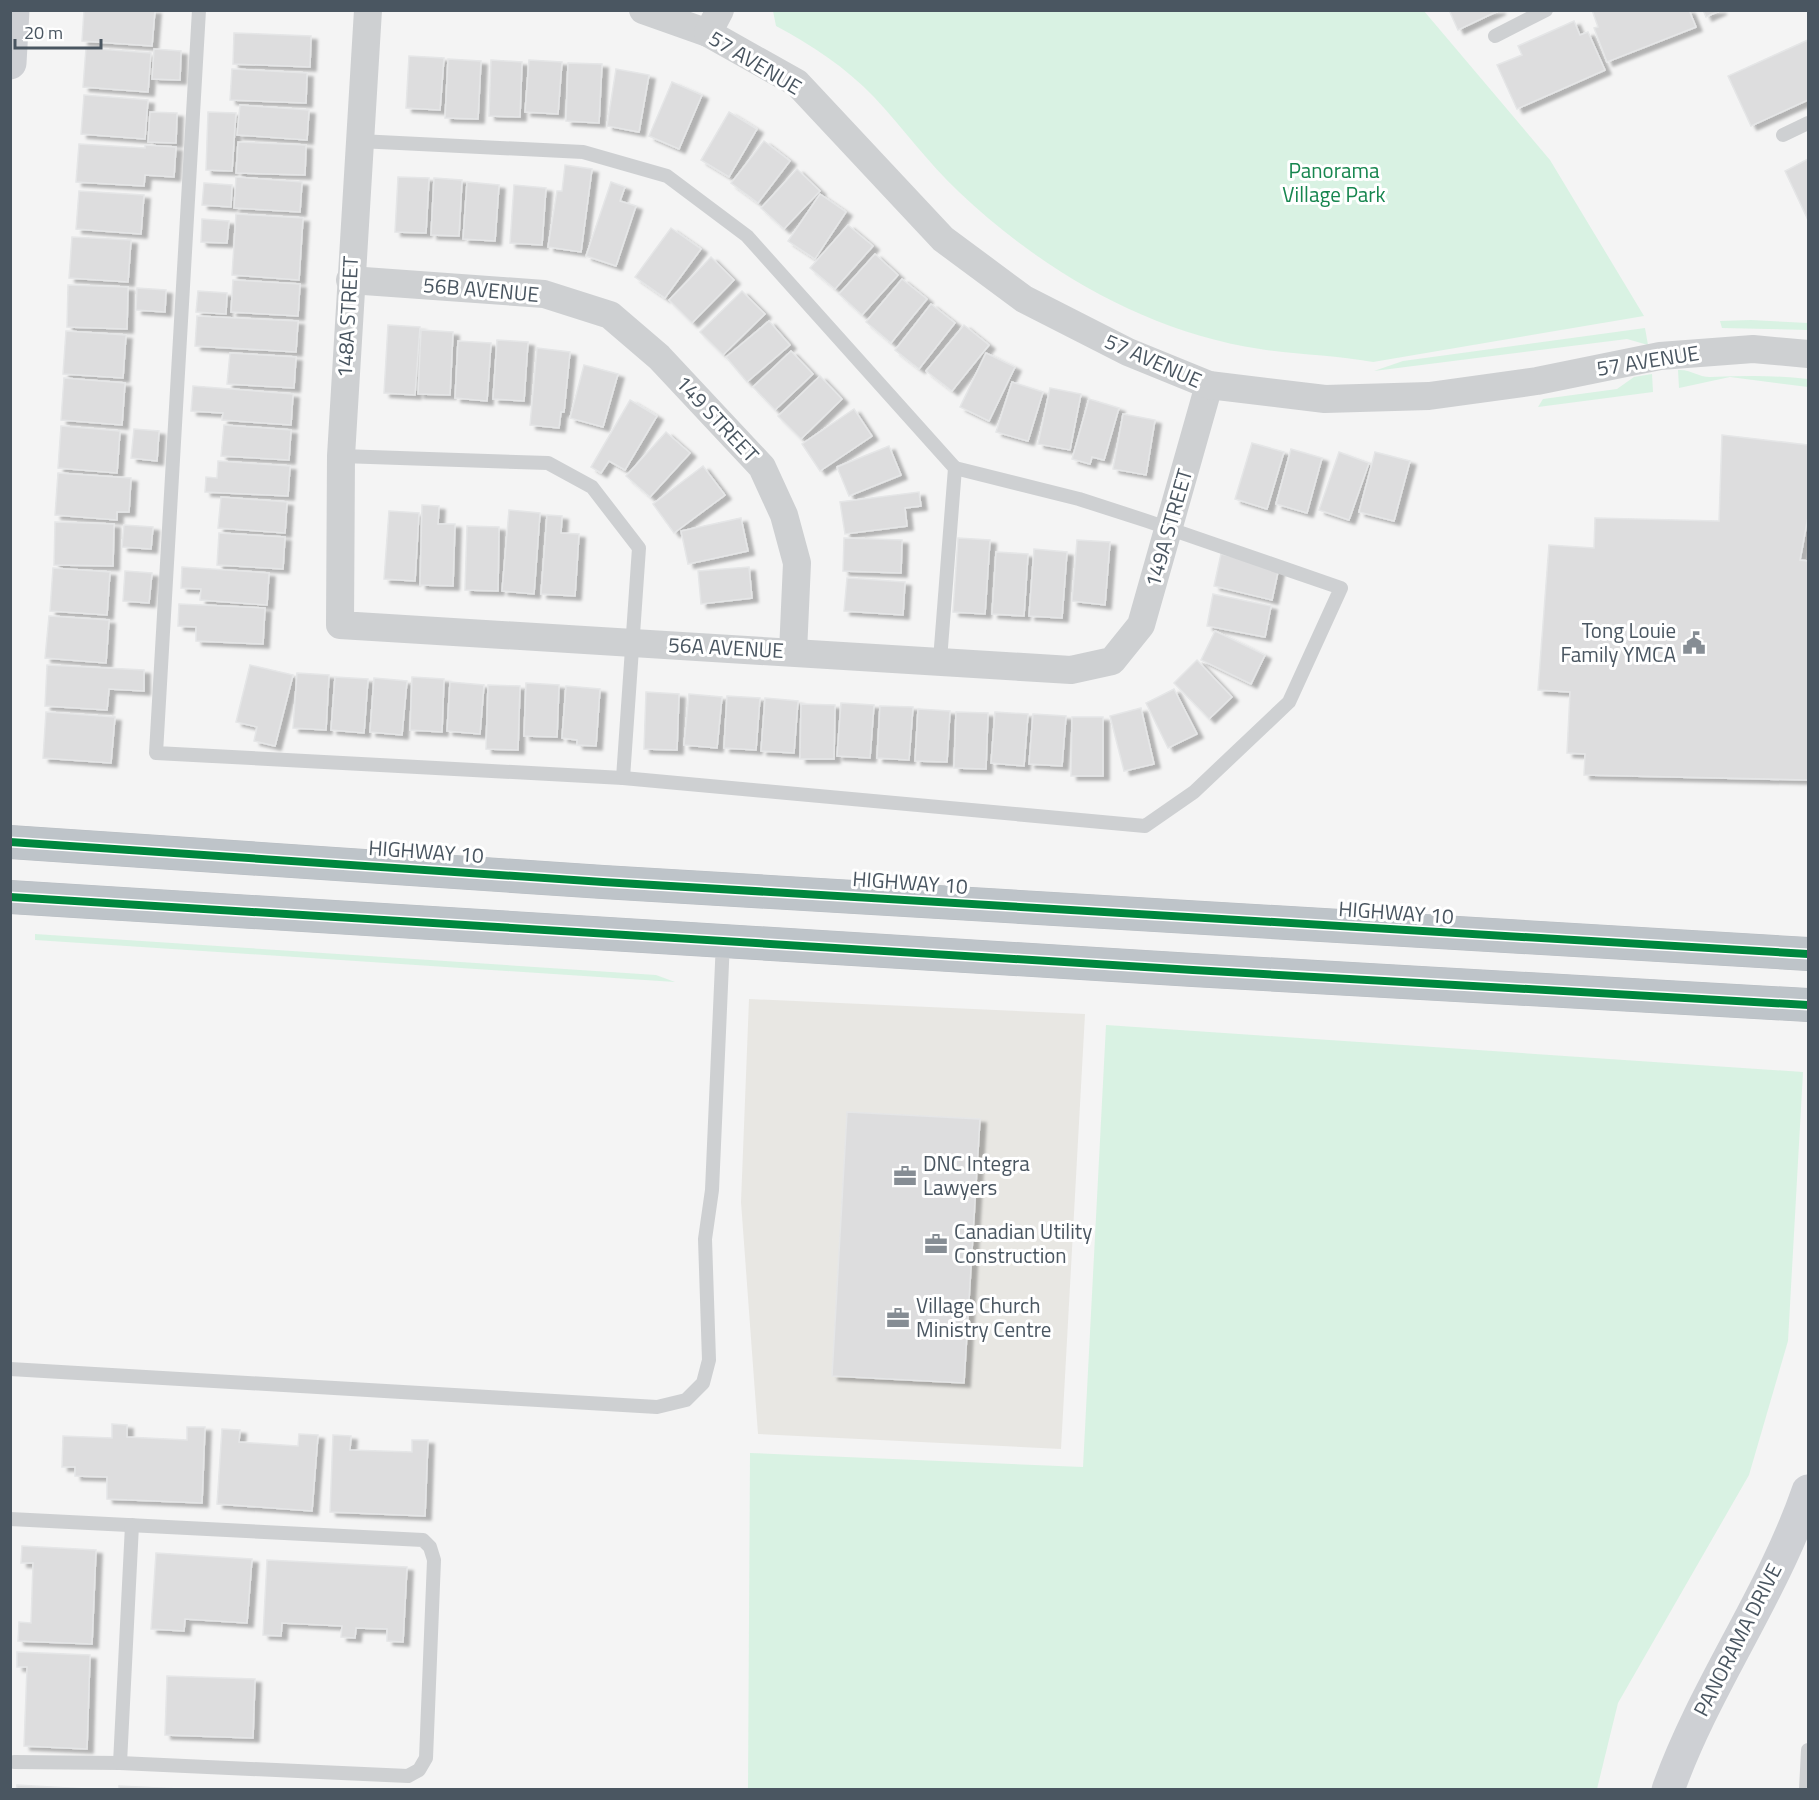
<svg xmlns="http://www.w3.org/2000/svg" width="1819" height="1800" viewBox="0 0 1819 1800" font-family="'Titillium Web',sans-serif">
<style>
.commercial{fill:#e8e7e3}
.green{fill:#d9f2e3}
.building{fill:#ddddde;stroke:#e5e6e7;stroke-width:1.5;filter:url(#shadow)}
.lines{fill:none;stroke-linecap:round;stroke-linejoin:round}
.highway-casing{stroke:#b9bec3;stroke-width:34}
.lane{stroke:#ced0d2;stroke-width:14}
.street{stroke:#ced0d2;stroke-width:28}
.secondary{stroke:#ced0d4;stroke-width:33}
.highway{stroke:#bec4c9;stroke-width:33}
.cycleway-casing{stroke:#fff;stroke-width:11}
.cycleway{stroke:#00873e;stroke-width:8}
.labels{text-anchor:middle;stroke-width:6;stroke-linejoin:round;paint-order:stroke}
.street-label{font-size:21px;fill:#4a5661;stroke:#fff}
.park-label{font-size:21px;fill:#17864f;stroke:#fff}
.poi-label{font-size:21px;fill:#4a5661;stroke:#fff;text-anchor:start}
</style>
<defs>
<filter id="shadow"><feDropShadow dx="6" dy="4" stdDeviation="1.5" flood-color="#0004"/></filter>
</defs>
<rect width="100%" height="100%" fill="#f4f4f4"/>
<polygon class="commercial" points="749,999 1085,1014 1061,1449 758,1434 741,1202"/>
<g class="green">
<path d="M 773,11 L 1424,11 L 1550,160 L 1644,316 L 1373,362 C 1336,355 1298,355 1260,349 C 1147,332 1041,270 959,192 C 928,163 903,128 874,97 C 845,67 812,45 776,26 Z"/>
<polygon points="1751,320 1808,323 1808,330 1722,328 1720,321"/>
<polygon points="1645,328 1648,345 1627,339 1374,371 1403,361"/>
<path d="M 1678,370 C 1690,369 1698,377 1710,377 C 1743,376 1775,375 1808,379 L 1808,387 L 1730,377 L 1679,388 Z"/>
<polygon points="1652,374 1653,392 1538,407 1543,399 1617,389 1634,377"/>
<polygon points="35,934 656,975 675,982 35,940"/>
<polygon points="1106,1025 1803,1072 1788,1341 1749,1475 1618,1703 1597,1789 748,1789 750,1453 1083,1467"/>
</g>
<g class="building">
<polygon points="84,10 155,10 152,46 82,41"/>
<polygon points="1449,10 1500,10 1458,30"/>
<polygon points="1592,10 1689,10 1696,27 1607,62 1594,28 1598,27"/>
<polygon points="1703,10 1721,10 1706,17"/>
<polygon points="1574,21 1580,35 1588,32 1605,70 1517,109 1497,65 1522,55 1518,46"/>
<polygon points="234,33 311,36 310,67 233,64"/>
<polygon points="1808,40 1808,100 1751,126 1728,76"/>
<polygon points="86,48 151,53 148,92 83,87"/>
<polygon points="154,49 181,51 180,80 152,79"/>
<polygon points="409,56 444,58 440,110 406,108"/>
<polygon points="448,59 481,61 478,119 445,118"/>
<polygon points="491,60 522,62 520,117 489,116"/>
<polygon points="529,60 562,62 558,114 525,112"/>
<polygon points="568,63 602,64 599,123 566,121"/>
<polygon points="232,69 307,73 306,103 230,100"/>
<polygon points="616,69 649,75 639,132 607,126"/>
<polygon points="672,82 702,95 679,149 649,136"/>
<polygon points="84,95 148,100 145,139 81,134"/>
<polygon points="240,105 309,110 307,140 237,135"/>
<polygon points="150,112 177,113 176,143 148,142"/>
<polygon points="208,112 236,113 232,171 206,170"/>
<polygon points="729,112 757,129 729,177 701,160"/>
<polygon points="764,141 790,161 758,203 731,183"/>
<polygon points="238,142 306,145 305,175 236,173"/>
<polygon points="79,144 145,148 145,145 176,147 174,177 145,175 144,186 76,182"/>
<polygon points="1808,159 1808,220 1785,171"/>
<polygon points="565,165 592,169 581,252 548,247 557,191 562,191"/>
<polygon points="797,169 820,191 784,229 761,208"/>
<polygon points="236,177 302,182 300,212 234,208"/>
<polygon points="398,177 429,178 426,233 395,232"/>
<polygon points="434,178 462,180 459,236 431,235"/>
<polygon points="467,182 499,185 495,241 463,239"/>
<polygon points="611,182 625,187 620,201 636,206 616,266 586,256"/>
<polygon points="204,183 232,185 231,207 202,205"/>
<polygon points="514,185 546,188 542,245 510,243"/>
<polygon points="79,191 144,195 141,234 76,229"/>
<polygon points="820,194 846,212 815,259 788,241"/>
<polygon points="236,214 303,218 299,280 232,275"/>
<polygon points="202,219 229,221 227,243 201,242"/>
<polygon points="848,225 873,246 835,289 810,268"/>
<polygon points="671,228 701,249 665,298 635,277"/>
<polygon points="72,237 131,240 128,282 69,278"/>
<polygon points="875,254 898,275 862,315 839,294"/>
<polygon points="711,257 734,280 692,323 669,300"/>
<polygon points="902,279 927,299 891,343 866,322"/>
<polygon points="233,280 300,284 298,316 231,312"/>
<polygon points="68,285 128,287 127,329 67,327"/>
<polygon points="137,288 166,290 165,312 136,310"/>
<polygon points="198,291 227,293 226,314 196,312"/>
<polygon points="742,291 765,314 723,355 700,332"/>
<polygon points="931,304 955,323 919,369 895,350"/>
<polygon points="197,316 298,321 296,352 195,346"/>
<polygon points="769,321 790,345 747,382 726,357"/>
<polygon points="388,325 420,327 415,395 384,393"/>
<polygon points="964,325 989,345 952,391 926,371"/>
<polygon points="421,330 453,332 450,395 418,394"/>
<polygon points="66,331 126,335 123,378 63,374"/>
<polygon points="497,340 528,342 524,401 493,399"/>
<polygon points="458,341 491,343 487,401 455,398"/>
<polygon points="537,348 570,352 564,412 561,412 559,428 530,425"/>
<polygon points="791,351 813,374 775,410 753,387"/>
<polygon points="230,353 296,357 294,388 227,384"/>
<polygon points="986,353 1015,367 989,421 960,407"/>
<polygon points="584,365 618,374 603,427 570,418"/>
<polygon points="820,376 842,399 801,439 778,416"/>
<polygon points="64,378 125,383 122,425 61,420"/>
<polygon points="1012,382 1043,392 1028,441 996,432"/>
<polygon points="193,386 293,394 291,425 222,420 223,413 191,411"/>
<polygon points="1050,388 1081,394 1070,450 1038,444"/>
<polygon points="1089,399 1119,408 1104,460 1092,457 1090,464 1072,459"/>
<polygon points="630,400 657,416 625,470 609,461 601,473 591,467"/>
<polygon points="854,409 872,436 820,471 802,444"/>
<polygon points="1123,414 1155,420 1146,475 1113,469"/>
<polygon points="224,425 291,430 289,460 221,456"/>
<polygon points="61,426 120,431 117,473 58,468"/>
<polygon points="134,429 159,431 157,461 131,458"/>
<polygon points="666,432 690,453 650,497 626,476"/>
<polygon points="1722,435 1808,445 1808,517 1800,560 1808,561 1808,780 1584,775 1585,754 1567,753 1570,692 1538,690 1549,545 1594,548 1595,518 1719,521"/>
<polygon points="1252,443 1284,452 1267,509 1235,499"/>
<polygon points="889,446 901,475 849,496 837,467"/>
<polygon points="1291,449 1322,458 1307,513 1276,504"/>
<polygon points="1339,452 1369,463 1349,520 1319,510"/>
<polygon points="1375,452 1410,461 1394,521 1359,512"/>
<polygon points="218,461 290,466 288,496 205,492 206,477 217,478"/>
<polygon points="703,466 725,495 674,533 653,504"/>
<polygon points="58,473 131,478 129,512 117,512 117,520 55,515"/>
<polygon points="919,492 921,506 905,508 907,526 845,534 840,502"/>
<polygon points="221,497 287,502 285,533 218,528"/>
<polygon points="422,505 439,506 438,524 455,524 453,586 420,585"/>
<polygon points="509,510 540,513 534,594 502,591"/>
<polygon points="389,511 419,513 415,581 384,579"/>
<polygon points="547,515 562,516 561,533 579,534 575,596 541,594"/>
<polygon points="741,518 748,551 688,564 681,531"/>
<polygon points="55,522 114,524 113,566 54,565"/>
<polygon points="124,525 153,527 151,549 122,547"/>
<polygon points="467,526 499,527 498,591 465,590"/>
<polygon points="219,533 285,537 283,569 217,565"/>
<polygon points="844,538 902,540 901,573 843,571"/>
<polygon points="958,538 990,540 985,614 953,612"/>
<polygon points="1077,540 1110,542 1105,605 1072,601"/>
<polygon points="1034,549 1067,552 1062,618 1029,616"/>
<polygon points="996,552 1028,554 1024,616 992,614"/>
<polygon points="1221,554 1279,567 1272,600 1214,586"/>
<polygon points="182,567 269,573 267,605 200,600 201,589 181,588"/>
<polygon points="749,567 752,598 701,604 698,571"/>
<polygon points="53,568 110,572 107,615 50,611"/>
<polygon points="125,571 152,573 149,603 123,601"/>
<polygon points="847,578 905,582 903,615 844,611"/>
<polygon points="1213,594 1271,606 1265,637 1207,626"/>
<polygon points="179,604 265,608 263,644 196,641 196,627 178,626"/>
<polygon points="49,616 109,620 106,663 45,658"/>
<polygon points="1215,631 1265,655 1251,684 1201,660"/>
<polygon points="1197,660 1232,697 1209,719 1174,683"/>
<polygon points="47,665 144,670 144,691 109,689 107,710 45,706"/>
<polygon points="250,665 293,675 275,746 254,741 257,727 236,722"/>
<polygon points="297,673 329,675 326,730 293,728"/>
<polygon points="335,677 368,679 364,733 331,730"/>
<polygon points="412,677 444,679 442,732 410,730"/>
<polygon points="374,678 407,681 402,735 370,732"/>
<polygon points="450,682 484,685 480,734 447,731"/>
<polygon points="526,683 559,685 557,737 524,736"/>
<polygon points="488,685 520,686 518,750 486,749"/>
<polygon points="566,686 600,689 596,746 577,745 577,740 562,738"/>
<polygon points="1174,689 1197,734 1168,748 1146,703"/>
<polygon points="646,692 679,694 677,750 644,749"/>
<polygon points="689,694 722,697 717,748 684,745"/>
<polygon points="727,696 760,698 756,750 724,748"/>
<polygon points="765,698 798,701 794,753 761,751"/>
<polygon points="841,703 874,705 870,758 837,756"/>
<polygon points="801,704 835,705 834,759 800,759"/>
<polygon points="880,706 913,707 909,760 877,758"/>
<polygon points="1141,708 1154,764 1124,771 1110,716"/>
<polygon points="918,709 950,711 947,762 915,761"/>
<polygon points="46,712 115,717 111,763 43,758"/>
<polygon points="956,712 988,713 986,769 954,768"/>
<polygon points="995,712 1028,714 1024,766 991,763"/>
<polygon points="1033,714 1066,716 1062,766 1029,764"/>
<polygon points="1072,717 1103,717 1103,776 1071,776"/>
<polygon points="847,1112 980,1119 964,1383 832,1376"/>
<polygon points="112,1424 127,1425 127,1437 187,1440 187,1427 205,1427 202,1503 107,1499 107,1477 75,1476 75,1467 62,1467 63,1436 112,1438"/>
<polygon points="222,1429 240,1430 239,1442 298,1446 299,1434 318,1435 312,1511 217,1504"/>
<polygon points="333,1435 351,1436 350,1450 412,1452 412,1440 428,1440 425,1516 330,1512"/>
<polygon points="22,1546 96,1550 92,1644 18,1641 19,1622 31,1623 33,1563 21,1563"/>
<polygon points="156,1553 252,1559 247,1623 185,1619 184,1631 151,1629"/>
<polygon points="267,1560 407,1567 403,1642 387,1641 387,1629 356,1628 355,1638 341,1637 342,1626 282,1623 281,1636 263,1635"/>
<polygon points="17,1652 90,1655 87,1749 24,1746 27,1667 17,1667"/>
<polygon points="167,1676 255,1679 253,1738 165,1735"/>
<polygon points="17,1785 104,1790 16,1790"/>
<polygon points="119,1786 200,1790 119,1790"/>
</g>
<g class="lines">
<g class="highway-casing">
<g id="highway">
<polyline points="10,842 603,882 1808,954"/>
<polyline points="10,897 1193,970 1808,1005"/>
</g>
</g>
<g class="lane">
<polyline points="199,10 156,753 623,778 1145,826 1194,792 1289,702 1341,588 1147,521 1079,499 955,468"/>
<polyline points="1495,36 1546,10"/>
<polyline points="1783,135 1808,123"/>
<polyline points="359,141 583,152 667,176 747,236 955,468 940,660"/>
<polyline points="341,456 548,463 592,487 639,548 623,778"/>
<polyline points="10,1369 657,1407 686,1400 703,1383 709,1360 705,1239 712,1190 723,941"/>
<polyline points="10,1519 423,1540 430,1547 434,1560 426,1758 419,1770 408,1776 120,1763 14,1762"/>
<polyline points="120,1763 132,1525"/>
<polyline points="1806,1790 1808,1750"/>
</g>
<g class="street">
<polyline points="368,10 341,456 340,625 1071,670 1112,661 1141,625 1209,385"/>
<polyline points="643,10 708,33 797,83 943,239 1024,299 1128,352 1209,385 1325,399 1429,396 1537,381 1660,356 1753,349 1808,354"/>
<polyline points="708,33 720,10"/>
<polyline points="350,280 544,294 610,315 659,357 762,467 784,515 797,563 793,652"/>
</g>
<g class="secondary">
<polyline points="10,63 13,10"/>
<path d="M 1668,1790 C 1705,1686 1772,1596 1808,1491"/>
</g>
<use href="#highway" class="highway"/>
<g class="cycleway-casing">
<g id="cycleway">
<polyline points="10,842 603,882 1808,954"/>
<polyline points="10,897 1193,970 1808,1005"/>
</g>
</g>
<use href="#cycleway" class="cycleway"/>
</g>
<defs>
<g id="civic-bare" transform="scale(1.8)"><path d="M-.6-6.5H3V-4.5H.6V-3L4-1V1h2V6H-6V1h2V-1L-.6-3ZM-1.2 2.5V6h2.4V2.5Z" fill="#868d94" stroke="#fff" stroke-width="2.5" paint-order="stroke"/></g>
<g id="office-bare" transform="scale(1.8)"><path d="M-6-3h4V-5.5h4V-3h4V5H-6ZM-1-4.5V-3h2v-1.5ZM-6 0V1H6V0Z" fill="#868d94" stroke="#fff" stroke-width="2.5" paint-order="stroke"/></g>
</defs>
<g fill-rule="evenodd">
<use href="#civic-bare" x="1694" y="643"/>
<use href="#office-bare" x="905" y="1176"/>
<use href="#office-bare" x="936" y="1244"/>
<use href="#office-bare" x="898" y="1318"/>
</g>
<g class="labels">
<g class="street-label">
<text transform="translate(755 63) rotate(31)" y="7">57 AVENUE</text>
<text transform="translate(481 290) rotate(5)" y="7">56B AVENUE</text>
<text transform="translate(348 317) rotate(-87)" y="7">148A STREET</text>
<text transform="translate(1153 361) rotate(24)" y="7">57 AVENUE</text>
<text transform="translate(1648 361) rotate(-9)" y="7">57 AVENUE</text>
<text transform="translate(717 419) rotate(47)" y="7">149 STREET</text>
<text transform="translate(1169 528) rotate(-74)" y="7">149A STREET</text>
<text transform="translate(726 648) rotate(3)" y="7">56A AVENUE</text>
<text transform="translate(426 852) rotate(4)" y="7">HIGHWAY 10</text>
<text transform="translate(910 883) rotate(4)" y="7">HIGHWAY 10</text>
<text transform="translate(1396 913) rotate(4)" y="7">HIGHWAY 10</text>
<text transform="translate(1738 1640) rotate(-63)" y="7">PANORAMA DRIVE</text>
</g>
<g class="park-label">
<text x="1334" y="178">Panorama<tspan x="1334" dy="24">Village Park</tspan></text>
</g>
<g class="poi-label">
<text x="1676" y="638" text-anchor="end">Tong Louie<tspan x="1676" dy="24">Family YMCA</tspan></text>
<text x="923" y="1171">DNC Integra<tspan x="923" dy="24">Lawyers</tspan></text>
<text x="954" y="1239">Canadian Utility<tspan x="954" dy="24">Construction</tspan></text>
<text x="916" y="1313">Village Church<tspan x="916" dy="24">Ministry Centre</tspan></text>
</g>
</g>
<rect width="1819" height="1800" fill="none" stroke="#4a5661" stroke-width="24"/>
<path d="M15 39v9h86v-9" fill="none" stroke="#4a5661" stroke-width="3"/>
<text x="24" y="39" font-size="18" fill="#4a5661" stroke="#ffffff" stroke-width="4.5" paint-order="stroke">20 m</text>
</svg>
